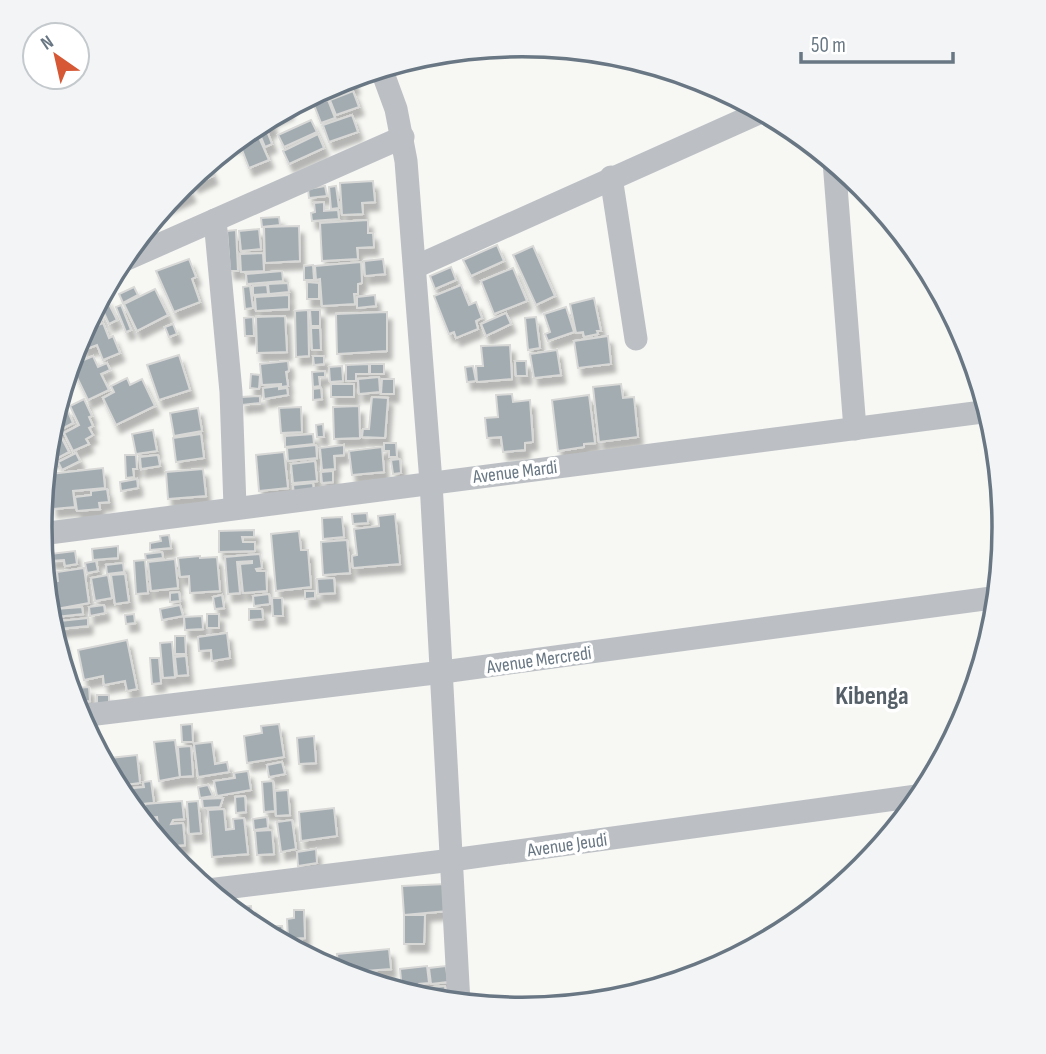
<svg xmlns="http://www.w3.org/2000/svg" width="1046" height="1054" viewBox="0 0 1046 1054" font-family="'Sofia Sans Condensed',sans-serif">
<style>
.building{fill:#a3acb1;stroke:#d8d8d7;stroke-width:2;filter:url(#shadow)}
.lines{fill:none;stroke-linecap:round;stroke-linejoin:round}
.street{stroke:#bcc0c4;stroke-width:23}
.labels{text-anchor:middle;stroke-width:7;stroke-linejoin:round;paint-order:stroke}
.street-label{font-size:19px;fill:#687783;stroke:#fff}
.district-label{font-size:26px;font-weight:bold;fill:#556069;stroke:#fff}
.rim{fill:none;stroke:#687783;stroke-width:3.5}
</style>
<defs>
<filter id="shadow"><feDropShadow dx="4.5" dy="8" stdDeviation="2" flood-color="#0004"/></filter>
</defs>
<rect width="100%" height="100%" fill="#f7f7f4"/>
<g class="building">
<polygon points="352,78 355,86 334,94 331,86"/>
<polygon points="353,91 359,107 336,115 330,100"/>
<polygon points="328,100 335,118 321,123 314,105"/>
<polygon points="288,108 289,111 270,119 273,128 267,131 272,144 265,147 256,125"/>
<polygon points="352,115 358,132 329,142 323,125"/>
<polygon points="311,120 317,132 284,147 278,135"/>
<polygon points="254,126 269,160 249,168 239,142 231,145"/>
<polygon points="318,134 324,148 289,164 283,151"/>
<polygon points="208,164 213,176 194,185 191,178"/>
<polygon points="373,181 375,202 362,203 363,214 342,215 340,183"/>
<polygon points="186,182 191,194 165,206 182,185"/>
<polygon points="325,186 327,196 309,198 308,189"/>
<polygon points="336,186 339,208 331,209 329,187"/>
<polygon points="324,202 324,211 338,210 339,219 312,221 311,213 315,212 314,203"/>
<polygon points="279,217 280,225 262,227 261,218"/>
<polygon points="368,220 368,233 373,233 374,247 357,248 358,259 322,261 320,223"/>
<polygon points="299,226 300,261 265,263 264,227"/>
<polygon points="259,229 261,249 241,251 239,231"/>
<polygon points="236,230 238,271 230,271 227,231"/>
<polygon points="497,245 504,261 471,276 463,260"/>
<polygon points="533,246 555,296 536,305 513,255"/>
<polygon points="263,253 264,271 241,272 240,254"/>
<polygon points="189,259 196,277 192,279 200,302 174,312 156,271"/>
<polygon points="383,259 385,274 365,276 364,261"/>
<polygon points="361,262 362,283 358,284 358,294 354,294 355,304 322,306 320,279 316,280 315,266"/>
<polygon points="313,265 314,280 304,280 304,266"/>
<polygon points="451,267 456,280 435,289 430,276"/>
<polygon points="513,268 527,301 494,314 481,281"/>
<polygon points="282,271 283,281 247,284 246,274"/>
<polygon points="307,282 319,283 319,299 307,299"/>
<polygon points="288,283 289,292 269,294 268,284"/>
<polygon points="267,285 268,294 253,295 253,286"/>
<polygon points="461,285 469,305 476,302 482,318 476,321 478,329 456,338 454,332 449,334 434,296"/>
<polygon points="250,286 253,308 245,309 243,287"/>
<polygon points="134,287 138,295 123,303 119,294"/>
<polygon points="155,289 168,315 137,331 124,304"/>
<polygon points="289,295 289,309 256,311 255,297"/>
<polygon points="375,295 376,306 357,308 357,297"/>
<polygon points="106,298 117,320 109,324 99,302"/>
<polygon points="594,298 601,331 597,331 598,334 584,337 583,332 576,333 570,304"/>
<polygon points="121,305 131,330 126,332 116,307"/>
<polygon points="566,307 574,332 548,341 545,334 550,332 544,314"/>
<polygon points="308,310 309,356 296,357 295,311"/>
<polygon points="310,310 320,310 320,326 311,326"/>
<polygon points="98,311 102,320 85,327 93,313"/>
<polygon points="387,312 387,351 337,354 336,314"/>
<polygon points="506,313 511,324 486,336 481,324"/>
<polygon points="285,316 287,352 257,353 256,317"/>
<polygon points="253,317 254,336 245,336 244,318"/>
<polygon points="536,317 540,348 528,350 525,318"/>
<polygon points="103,323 109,338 113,336 120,353 103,360 97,345 84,350 79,338 83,331"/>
<polygon points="173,324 177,334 169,337 165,327"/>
<polygon points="311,328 320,328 321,350 312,350"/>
<polygon points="608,336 611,364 578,368 574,341"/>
<polygon points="510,345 512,379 477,382 476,366 483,366 481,346"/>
<polygon points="557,350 561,375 534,378 530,354"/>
<polygon points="80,351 84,360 93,356 98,367 107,363 110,370 101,374 109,390 88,400 71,365 80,360 76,353"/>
<polygon points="179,355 190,390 159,400 147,365"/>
<polygon points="313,356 324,356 324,364 314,365"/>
<polygon points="288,361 289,371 286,372 288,386 281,387 281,384 262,385 260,364"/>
<polygon points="515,361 526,361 527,376 516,376"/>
<polygon points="369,364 369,374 356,374 356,381 346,381 346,365"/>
<rect x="370" y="364" width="14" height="10"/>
<polygon points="342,366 343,381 330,382 329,367"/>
<polygon points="473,366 476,381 467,382 465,367"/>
<polygon points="325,371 325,377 319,377 320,386 313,387 312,372"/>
<polygon points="251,374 260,375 259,389 250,388"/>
<polygon points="379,377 380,392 359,394 358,379"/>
<polygon points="127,378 130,385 142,379 155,406 116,425 103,398 114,392 111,386"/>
<polygon points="382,379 394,379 394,394 381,394"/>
<rect x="331" y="384" width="23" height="13"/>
<polygon points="621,384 623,398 634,397 638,437 599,442 593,387"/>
<polygon points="279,386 279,389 287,388 288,395 264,399 263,388"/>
<polygon points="321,388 322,399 313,400 313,389"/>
<polygon points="512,394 513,402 530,400 533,442 525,443 525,450 503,452 501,437 487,438 485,418 498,417 496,395"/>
<polygon points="589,395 595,443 584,444 584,447 558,451 552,400"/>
<polygon points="260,396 260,403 242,405 241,397"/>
<polygon points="372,397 388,398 385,438 362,437 363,429 369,429"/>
<polygon points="84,399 92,416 89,417 93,426 89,428 93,435 86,439 89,444 73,451 64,433 79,425 70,406"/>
<polygon points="359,406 360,438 334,439 333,407"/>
<polygon points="301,407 302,432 281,433 279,408"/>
<polygon points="198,408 202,431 174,436 170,413"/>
<polygon points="67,409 73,423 58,431 69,452 54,460 48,449 50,432 55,415"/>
<polygon points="323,424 324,437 317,437 316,425"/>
<polygon points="153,430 157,451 136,454 132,434"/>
<polygon points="201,434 204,458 176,462 173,438"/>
<polygon points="313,434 314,444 285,447 285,436"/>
<polygon points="384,443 396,443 397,457 389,457 389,451 384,451"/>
<polygon points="316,445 317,458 288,461 287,448"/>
<polygon points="344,445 344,455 334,456 335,469 322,470 320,448"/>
<polygon points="382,447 384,472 352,475 349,451"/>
<polygon points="284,452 288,488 259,491 256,455"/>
<polygon points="76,453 80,461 62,470 58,462"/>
<polygon points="125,455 136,455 137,469 133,469 134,477 126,478"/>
<polygon points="158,455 160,466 141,469 140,457"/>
<polygon points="400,459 401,473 393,474 391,460"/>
<polygon points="315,461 317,481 293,483 291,464"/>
<polygon points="103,468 105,488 73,491 75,507 53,509 50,474"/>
<polygon points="203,469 206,496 168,499 166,472"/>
<polygon points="333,471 333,482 322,483 321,472"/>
<polygon points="137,479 138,488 121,491 120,482"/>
<polygon points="313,483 314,493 294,495 293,485"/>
<polygon points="107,489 109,502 99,503 100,509 77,511 75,497 91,495 91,491"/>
<polygon points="367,513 368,523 353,524 352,514"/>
<polygon points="395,514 400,564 353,568 352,556 357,555 354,529 379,526 378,516"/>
<polygon points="342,517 344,537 323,539 322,518"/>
<polygon points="254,530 254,537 242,537 243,542 255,542 255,551 219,552 219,531"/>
<polygon points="299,531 301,550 308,550 311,587 276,591 271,534"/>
<polygon points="169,535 171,548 150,550 150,543 161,541 160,536"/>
<polygon points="347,540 350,573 323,575 321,542"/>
<polygon points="118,546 118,558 93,560 92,549"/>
<polygon points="75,551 77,564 65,566 64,560 51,561 50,554"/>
<polygon points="162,552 163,558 146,560 145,554"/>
<polygon points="260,554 262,568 256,569 257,571 266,571 267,591 243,593 240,564 252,563 252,561 237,562 240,593 228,594 225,557"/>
<polygon points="200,556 200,558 217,557 220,591 190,593 189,576 180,577 178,558"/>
<polygon points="175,559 178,588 151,591 148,562"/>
<polygon points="145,560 148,593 136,594 134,561"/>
<polygon points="96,561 98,571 87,573 85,563"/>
<polygon points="123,563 124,572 107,574 106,565"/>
<polygon points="84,568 89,603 51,610 47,583 58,581 57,572"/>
<polygon points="125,574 129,602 115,604 111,575"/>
<polygon points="108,575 112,598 95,601 91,578"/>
<polygon points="334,578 335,593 318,594 317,579"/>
<polygon points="305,591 315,591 315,598 305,599"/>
<polygon points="179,592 180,601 170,602 170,593"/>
<polygon points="269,594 270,604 254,606 253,596"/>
<polygon points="222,595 224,608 215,609 213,597"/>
<polygon points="272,598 282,598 283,616 273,616"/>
<polygon points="104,605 105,613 90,616 89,607"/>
<polygon points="180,605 183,616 162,620 160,609"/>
<polygon points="82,607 83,614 56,617 55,609"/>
<polygon points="249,609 262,609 263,619 249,620"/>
<polygon points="134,614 135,623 126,624 125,615"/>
<rect x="207" y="614" width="12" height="14"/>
<polygon points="202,616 203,629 185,630 184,617"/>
<polygon points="88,618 88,626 59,629 59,633 53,634 50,622"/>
<polygon points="227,633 230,658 212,661 211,650 199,651 198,637"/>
<polygon points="175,636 185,636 186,654 175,654"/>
<polygon points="63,639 66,660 61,660 55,640"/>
<polygon points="127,640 137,689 127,691 125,681 104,685 103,676 84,680 78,650"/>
<polygon points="172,642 175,677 163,678 160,643"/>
<polygon points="186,656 188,675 177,676 175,657"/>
<polygon points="150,658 159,658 161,683 152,684"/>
<polygon points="89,687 90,701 77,702 76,688"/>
<rect x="97" y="695" width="12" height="12"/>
<polygon points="192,724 193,742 182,742 181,725"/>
<polygon points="279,724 284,757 247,763 244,736 262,733 261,726"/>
<polygon points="314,736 316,763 299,764 297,738"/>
<polygon points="175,740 180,777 159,781 154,742"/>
<polygon points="212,742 215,764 227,762 229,772 198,777 194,744"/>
<polygon points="191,746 193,776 180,777 178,747"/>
<polygon points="137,755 140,783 117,786 112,777 110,758"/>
<polygon points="282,762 285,774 269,777 267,765"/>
<polygon points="248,771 251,790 217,796 214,781 235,778 234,773"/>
<polygon points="151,781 154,803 130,805 124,797 123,789 144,787 143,782"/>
<polygon points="273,781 275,811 264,812 262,782"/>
<polygon points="208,785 213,796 200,798 198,787"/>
<polygon points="288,790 290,815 276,816 275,791"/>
<polygon points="245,796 246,812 236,813 235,797"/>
<polygon points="223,798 220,807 203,808 202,799"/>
<polygon points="182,801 184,819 173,820 171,824 183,823 185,845 164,847 160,841 157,817 146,818 145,804"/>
<polygon points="198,801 201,833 189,834 187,802"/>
<polygon points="334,808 337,836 301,841 299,812"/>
<polygon points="224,809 226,830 234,829 233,819 244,818 248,854 212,857 208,810"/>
<polygon points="267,817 268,828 254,830 253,819"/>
<polygon points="141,818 153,818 154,835"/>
<polygon points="292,820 296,849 281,852 277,822"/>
<polygon points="272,830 274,854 257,855 255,831"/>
<polygon points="316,849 317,863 298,866 297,852"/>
<polygon points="446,884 448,911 404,915 402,886"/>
<polygon points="251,906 253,927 230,908"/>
<polygon points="294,910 304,910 305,938 288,939 287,919 294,918"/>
<polygon points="404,915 425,915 424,944 404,944"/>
<polygon points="265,926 282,926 284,938 272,938 267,935"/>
<polygon points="302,941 303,953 280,942"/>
<polygon points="389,949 391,969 339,973 337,954"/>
<polygon points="427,966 429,983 419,984 420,989 402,991 400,969"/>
<polygon points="446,966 448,982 431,984 429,968"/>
<polygon points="445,986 446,996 423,998 422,988"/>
</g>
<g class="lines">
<g class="street">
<polyline points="381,68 396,109 406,161 431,482 459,1003"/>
<polyline points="834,161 855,429"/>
<polyline points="611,177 636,339"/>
<polyline points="215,220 231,392 235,507"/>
<polyline points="120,262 403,137"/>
<polyline points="415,267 763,111"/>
<polyline points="41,534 990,411"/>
<polyline points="80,716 443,672 999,597"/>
<polyline points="208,890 452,860 924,795"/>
</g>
</g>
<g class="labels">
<g class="street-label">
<text transform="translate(515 471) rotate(-7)" y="7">Avenue Mardi</text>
<text transform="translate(539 659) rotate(-8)" y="7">Avenue Mercredi</text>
<text transform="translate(567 844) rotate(-8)" y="7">Avenue Jeudi</text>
</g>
<g class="district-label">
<text x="872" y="704">Kibenga</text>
</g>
</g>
<path d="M0 0H1046V1054H0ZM52 527a470 470 0 1 1 940 0a470 470 0 1 1-940 0Z" fill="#f3f4f5" fill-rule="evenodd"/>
<path class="rim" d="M52 527a470 470 0 1 1 940 0a470 470 0 1 1-940 0Z"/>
<g transform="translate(56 56) rotate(326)"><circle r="33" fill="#ffffff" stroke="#c3c9cd" stroke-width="2"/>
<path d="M0-5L12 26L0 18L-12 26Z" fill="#d65835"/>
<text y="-10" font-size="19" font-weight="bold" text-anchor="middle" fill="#687783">N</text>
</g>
<path d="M801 52v10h152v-10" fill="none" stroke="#687783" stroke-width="3.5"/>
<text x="811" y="52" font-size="21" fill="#687783" stroke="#ffffff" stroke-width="5" paint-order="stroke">50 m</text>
</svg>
